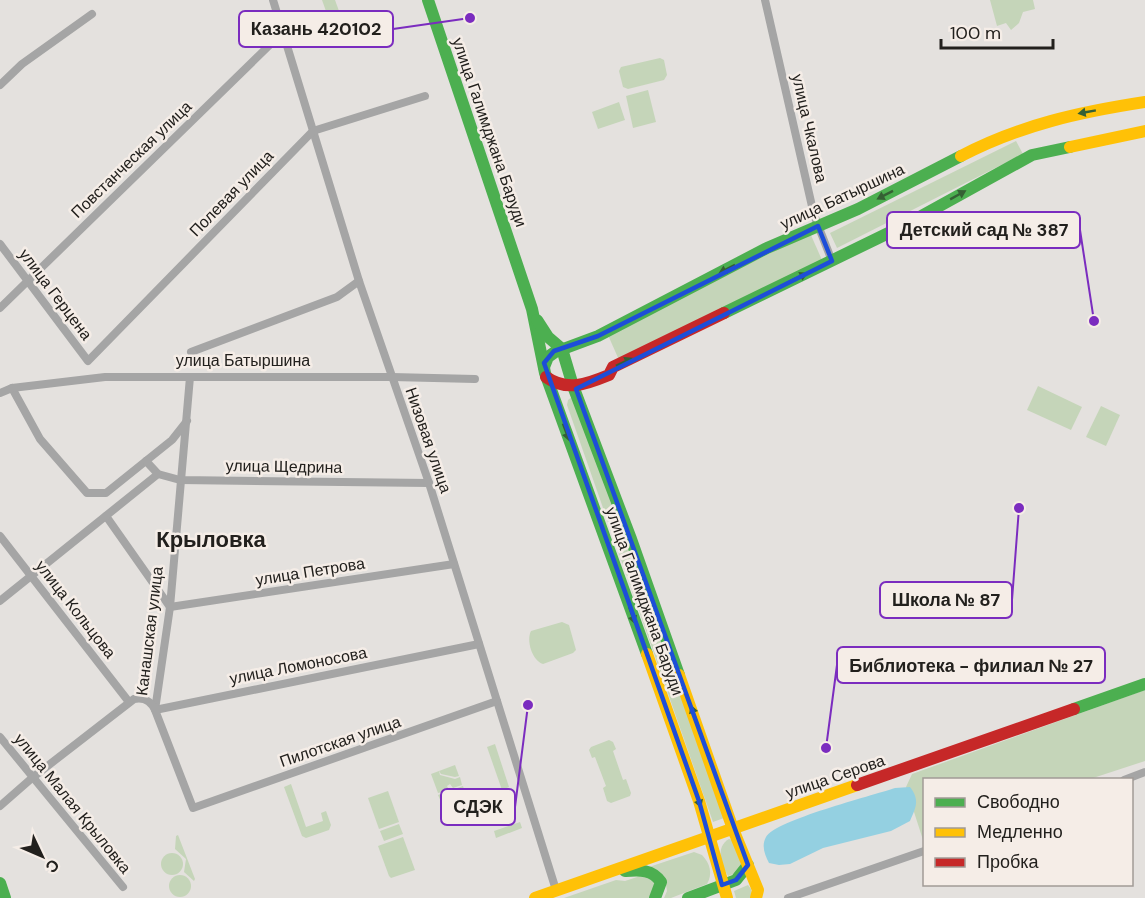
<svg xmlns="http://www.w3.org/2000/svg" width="1145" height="898" viewBox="0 0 1145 898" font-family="'DM Sans',sans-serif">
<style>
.green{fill:#c5d5b9}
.water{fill:#94d0e1}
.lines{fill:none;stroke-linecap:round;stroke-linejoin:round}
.street{stroke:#a5a5a5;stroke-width:8}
.fast{stroke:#4caf50;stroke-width:12}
.slow{stroke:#ffc107;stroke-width:12}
.jam{stroke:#c62828;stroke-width:12}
.oneway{fill:#356034}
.marked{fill:none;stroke:#1d4ed8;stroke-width:4.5;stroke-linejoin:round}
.labels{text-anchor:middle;stroke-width:5;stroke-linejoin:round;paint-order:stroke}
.street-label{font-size:16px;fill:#22201d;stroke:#f5ede7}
.district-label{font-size:22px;font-weight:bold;fill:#22201d;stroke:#f5ede7}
.leader{fill:none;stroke:#7b2cbf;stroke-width:2}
.callout-dot{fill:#7b2cbf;stroke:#f5ede7;stroke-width:2}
.callout{fill:#f5ede7;stroke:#7b2cbf;stroke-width:2}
.callout-label{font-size:18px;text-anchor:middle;font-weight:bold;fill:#22201d}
</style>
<rect width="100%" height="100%" fill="#e4e1de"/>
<g class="green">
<polygon points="322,0 335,0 339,11 327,14"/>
<polygon points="990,0 1033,0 1035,9 1023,12 1019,23 1011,30 1006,23 997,26"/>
<polygon points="660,58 664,60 667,75 664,80 628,89 623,87 619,71 621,67"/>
<polygon points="648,90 656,122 633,128 626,96"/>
<polygon points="619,102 625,120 598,129 592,112"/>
<polygon points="1016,141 1023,154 837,248 830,233"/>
<polygon points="810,233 822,260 619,360 608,335"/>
<polygon points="1038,386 1082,407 1071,430 1027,410"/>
<polygon points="572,397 576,399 724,818 713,822 567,405 568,400"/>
<polygon points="1101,406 1120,415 1106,446 1086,437"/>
<path d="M 562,622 L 569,625 L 576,650 L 573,653 L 543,664 C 532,661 526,640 531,631 Z"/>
<polygon points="1145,690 1145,761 1090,779 924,780 923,840 906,787 912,774"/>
<polygon points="609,740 613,742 616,749 613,751 623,780 626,779 631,793 630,796 611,803 607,801 603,788 606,786 595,757 592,758 589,750 591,747"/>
<polygon points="495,744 509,787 502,790 487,747"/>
<polygon points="455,765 459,776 455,777 441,774 439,771"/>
<polygon points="439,771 440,775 455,779 460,777 462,785 453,788 450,784 447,786 449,790 438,793 431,774"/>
<polygon points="291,784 306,827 323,821 321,813 326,811 331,825 329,830 306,838 302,836 284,787"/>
<polygon points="463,786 470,807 447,815 438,795"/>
<polygon points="388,791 399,822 379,829 368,798"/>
<polygon points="520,822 522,828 496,838 494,831"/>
<polygon points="399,824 403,834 384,841 380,831"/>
<polygon points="178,835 195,879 194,881 184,872 186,859 175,849 176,836"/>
<polygon points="403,837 415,870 391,878 389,876 378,846"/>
<path d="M 729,839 L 733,840 L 742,862 L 738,872 L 728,876 C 721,865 715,847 729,839 Z"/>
<path d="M 694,852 L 702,855 C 710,863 713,874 707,884 L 671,898 L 664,898 L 667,891 L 665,879 L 649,867 Z"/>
<circle cx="172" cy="864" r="11"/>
<polygon points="643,875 647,876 656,882 652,898 564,898 616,880 625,881"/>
<circle cx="180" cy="886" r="11"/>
<polygon points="748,885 751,889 752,898 736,898 734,891"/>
</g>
<path class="water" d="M 910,787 C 920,800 916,807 910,821 L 891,831 L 823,848 L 790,864 L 779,865 L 769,863 C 765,855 761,846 766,837 C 776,820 871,796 895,788 Z"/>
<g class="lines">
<g class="street">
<polyline points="273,0 359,281 429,483 556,890"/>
<polyline points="765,0 814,215 832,261"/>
<polyline points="0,85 22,64 92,14"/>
<polyline points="0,244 88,361 313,131 425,96"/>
<polyline points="0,308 283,32"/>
<polyline points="191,352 337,297 359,281"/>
<polyline points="190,377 170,607 155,710 193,808 497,701"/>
<polyline points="12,388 40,439 87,493 106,493 172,440 187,421"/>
<polyline points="0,393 12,388 105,377 392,377 475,379"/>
<polyline points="146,461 158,474 180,480 429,483"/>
<polyline points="106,516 170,607 454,564"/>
<polyline points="0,536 129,702"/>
<polyline points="0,601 158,474"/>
<polyline points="0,737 123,887"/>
<polyline points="1124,780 1145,772"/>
<path d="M 0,806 L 32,778 L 134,699 C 143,697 151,701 155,710 L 479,644"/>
<polyline points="788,898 924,851"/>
</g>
<g class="fast">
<polyline points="428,0 532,309 545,373 647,654"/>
<polyline points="724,313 907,224 1032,155 1070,147"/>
<polyline points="537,320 548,337 562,349 573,386 631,539 679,675"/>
<polyline points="544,367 548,357 555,352 598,336 767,248 858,209 961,156"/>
<polyline points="1074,709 1145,684"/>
<path d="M 625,871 C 640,870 652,869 661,882 L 655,898"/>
<polyline points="0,883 5,898"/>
<polyline points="688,898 736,880 748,865"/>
</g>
<g class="slow">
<polyline points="1070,147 1145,131"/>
<path d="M 961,156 C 1020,125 1080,112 1145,102"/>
<polyline points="647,654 699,801 727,898"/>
<polyline points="679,675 733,829 758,890 756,898"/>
<polyline points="535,898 857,785"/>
</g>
<g class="jam">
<path d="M 546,377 C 567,392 587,384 609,375 L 613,367 L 724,313"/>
<polyline points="857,785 1074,709"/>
</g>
</g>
<defs><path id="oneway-solid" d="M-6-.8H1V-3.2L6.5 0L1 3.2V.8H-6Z" transform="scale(1.5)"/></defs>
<g class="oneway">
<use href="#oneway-solid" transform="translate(1087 112) rotate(170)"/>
<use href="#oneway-solid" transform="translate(885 195) rotate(153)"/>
<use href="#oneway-solid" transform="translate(958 195) rotate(-29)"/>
<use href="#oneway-solid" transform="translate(727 269) rotate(153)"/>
<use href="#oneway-solid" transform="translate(799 277) rotate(-26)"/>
<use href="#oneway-solid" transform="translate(624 362) rotate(-26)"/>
<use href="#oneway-solid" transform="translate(566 432) rotate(70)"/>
<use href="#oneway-solid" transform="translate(632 615) rotate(71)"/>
<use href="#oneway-solid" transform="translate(694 714) rotate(-109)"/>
<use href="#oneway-solid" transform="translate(698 799) rotate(71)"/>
</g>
<path class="marked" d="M 818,226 L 832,261 L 576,389 L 748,865 L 736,880 L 722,885 L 699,801 L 544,363 L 554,351 L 598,336 Z"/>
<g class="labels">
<g class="street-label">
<text transform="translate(810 128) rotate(77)" y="6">улица Чкалова</text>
<text transform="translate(490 132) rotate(71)" y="6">улица Галимджана Баруди</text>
<text transform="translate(131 159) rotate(-44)" y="6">Повстанческая улица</text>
<text transform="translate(231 193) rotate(-46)" y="6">Полевая улица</text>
<text transform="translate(842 196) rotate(-25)" y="6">улица Батыршина</text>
<text transform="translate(56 294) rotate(53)" y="6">улица Герцена</text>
<text x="243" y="366">улица Батыршина</text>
<text transform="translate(429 440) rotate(71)" y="6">Низовая улица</text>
<text transform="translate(284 466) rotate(1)" y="6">улица Щедрина</text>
<text transform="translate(310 571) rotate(-9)" y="6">улица Петрова</text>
<text transform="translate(645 601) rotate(70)" y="6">улица Галимджана Баруди</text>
<text transform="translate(76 609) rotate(52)" y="6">улица Кольцова</text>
<text transform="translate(149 631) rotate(-83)" y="6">Канашская улица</text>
<text transform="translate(298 665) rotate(-11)" y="6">улица Ломоносова</text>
<text transform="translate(340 741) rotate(-19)" y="6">Пилотская улица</text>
<text transform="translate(835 776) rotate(-19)" y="6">улица Серова</text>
<text transform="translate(73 803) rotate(51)" y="6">улица Малая Крыловка</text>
</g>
<g class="district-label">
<text x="211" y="547">Крыловка</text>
</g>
</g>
<path class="leader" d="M470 18L393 29M1094 321L1080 230M1019 508L1012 600M826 748L837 665M528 705L515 807"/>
<g class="callout-dot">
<circle cx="470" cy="18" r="6"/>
<circle cx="1094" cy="321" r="6"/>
<circle cx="1019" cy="508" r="6"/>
<circle cx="826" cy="748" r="6"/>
<circle cx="528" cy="705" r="6"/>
</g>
<g class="callout">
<rect x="239" y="11" width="154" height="36" rx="6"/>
<rect x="887" y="212" width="193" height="36" rx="6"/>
<rect x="880" y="582" width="132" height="36" rx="6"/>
<rect x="837" y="647" width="268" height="36" rx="6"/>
<rect x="441" y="789" width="74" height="36" rx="6"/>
</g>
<g class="callout-label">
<text x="316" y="35">Казань 420102</text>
<text x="984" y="236">Детский сад № 387</text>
<text x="946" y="606">Школа № 87</text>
<text x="971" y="672">Библиотека - филиал № 27</text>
<text x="478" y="813">СДЭК</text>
</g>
<rect x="923" y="778" width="210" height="108" fill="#f5ede7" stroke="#a19b96" stroke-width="1.5"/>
<rect x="935" y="798" width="30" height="9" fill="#4caf50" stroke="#a19b96" stroke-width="1.5"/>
<text x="977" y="808" font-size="18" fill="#22201d">Свободно</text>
<rect x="935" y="828" width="30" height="9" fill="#ffc107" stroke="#a19b96" stroke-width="1.5"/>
<text x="977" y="838" font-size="18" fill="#22201d">Медленно</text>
<rect x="935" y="858" width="30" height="9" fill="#c62828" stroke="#a19b96" stroke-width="1.5"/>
<text x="977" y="868" font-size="18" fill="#22201d">Пробка</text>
<g transform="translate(42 856) rotate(134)" stroke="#f5ede7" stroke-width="4.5" paint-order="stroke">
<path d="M0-4.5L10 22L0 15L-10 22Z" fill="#22201d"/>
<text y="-9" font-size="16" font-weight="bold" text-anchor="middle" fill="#22201d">С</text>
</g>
<path d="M941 39v9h112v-9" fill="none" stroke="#22201d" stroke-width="3"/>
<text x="950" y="39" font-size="18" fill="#22201d" stroke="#f5ede7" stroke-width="4.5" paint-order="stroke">100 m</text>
</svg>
